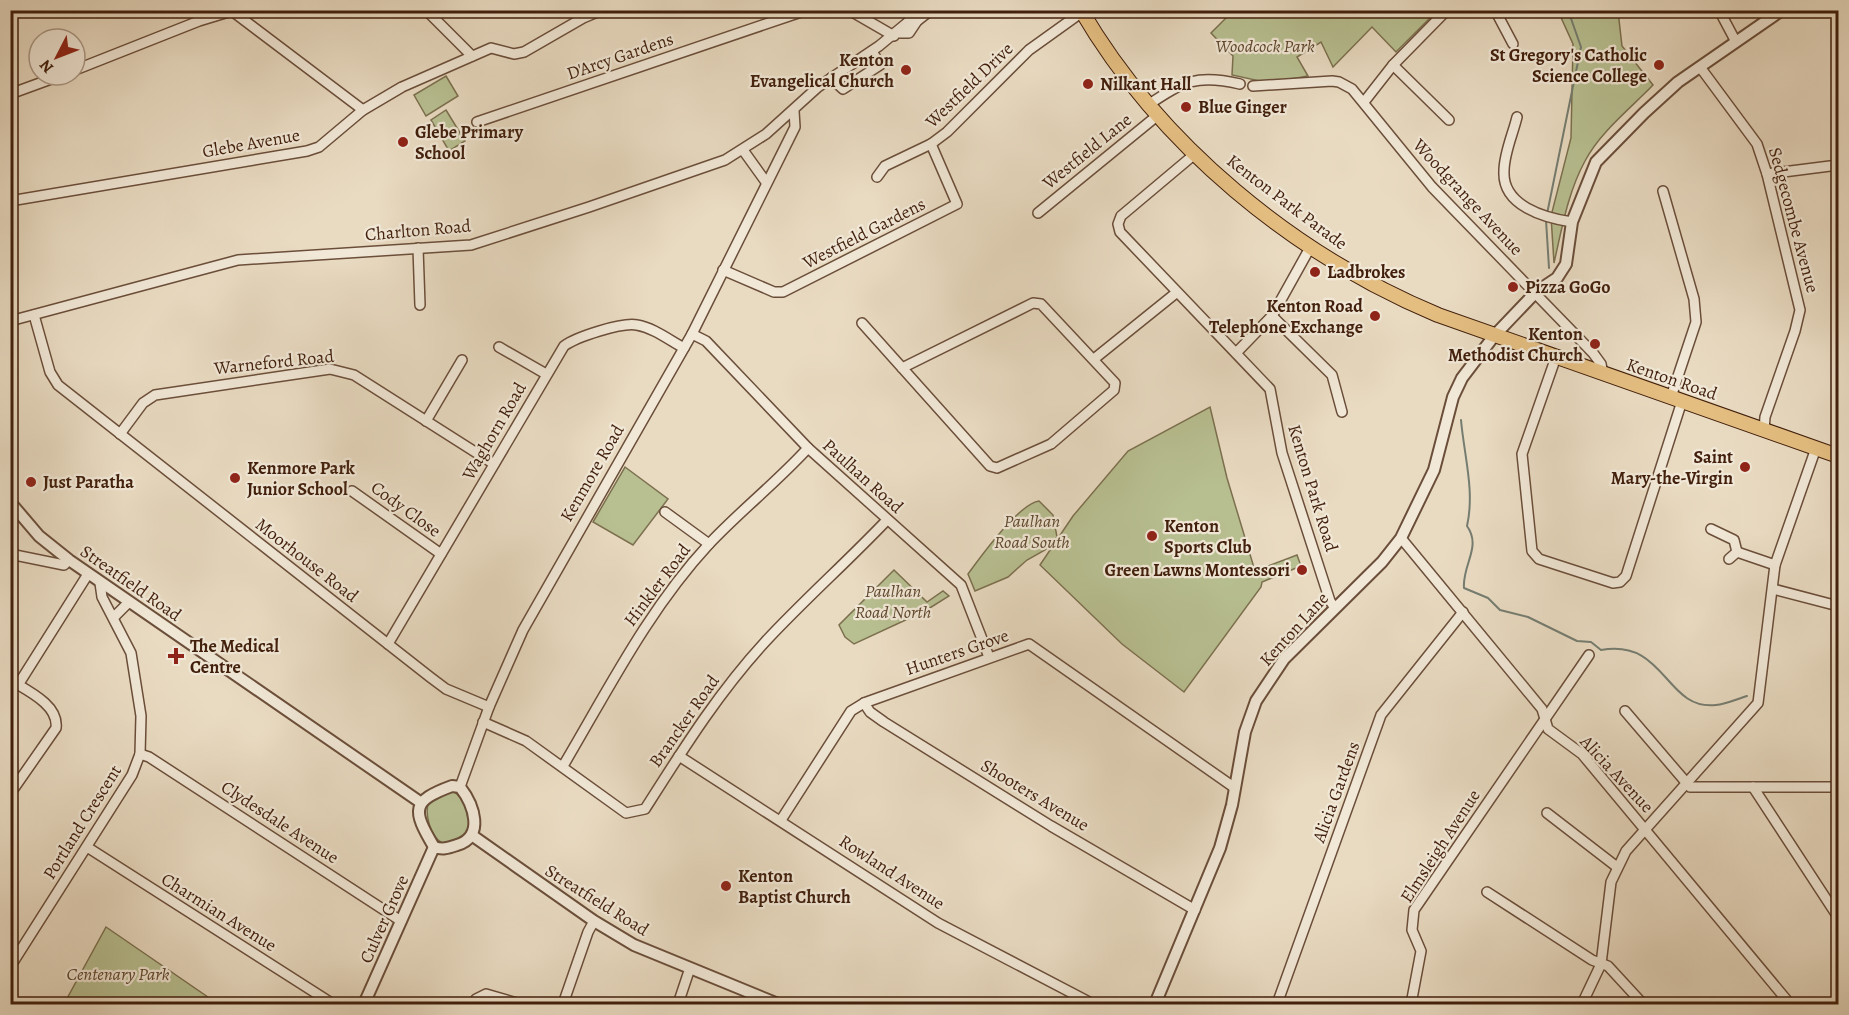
<svg xmlns="http://www.w3.org/2000/svg" width="1849" height="1015" viewBox="0 0 1849 1015" font-family="Alegreya,serif">
<style>
.green{fill:#b8c092;stroke:#7c704f;stroke-width:1.5}
.lines{fill:none;stroke-linecap:round;stroke-linejoin:round}
.stream{stroke:#757d71;stroke-width:2}
.minor-casing{stroke:#6b4e3a;stroke-width:12}
.tertiary-casing{stroke:#6b4e3a;stroke-width:14}
.primary-casing{stroke:#411f0c;stroke-width:16}
.minor{stroke:#f1e8d7;stroke-width:9}
.tertiary{stroke:#f1e8d7;stroke-width:10}
.primary{stroke:#e4be81;stroke-width:14}
.poi-dot{fill:#8f2418;stroke:#f1e8d7;stroke-width:2}
.labels{text-anchor:middle;stroke-width:4.5;stroke-linejoin:round;paint-order:stroke}
.park-label{font-size:18px;font-style:italic;fill:#5f472e;stroke:#f1e8d7}
.poi-label{font-size:18px;font-weight:bold;fill:#411f0c;stroke:#f1e8d7;text-anchor:start}
.street-label{font-size:18px;fill:#411f0c;stroke:#f1e8d7}
</style>
<rect width="100%" height="100%" fill="#e9dbc2"/>
<filter id="stains"><feTurbulence type="fractalNoise" baseFrequency=".00333" numOctaves="4"/><feColorMatrix values="0 0 0 0 .2 0 0 0 0 .09 0 0 0 0 .02 0 0 0 .5 -.17"/></filter>
<radialGradient id="worn" r=".72"><stop offset=".6" stop-color="#630" stop-opacity="0"/><stop offset="1" stop-color="#630" stop-opacity=".3"/></radialGradient>
<g class="green">
<polygon points="1233,11 1437,11 1396,52 1372,27 1333,67 1321,42 1297,57 1308,76 1269,83 1232,75 1233,56 1211,33"/>
<path d="M 1558,11 L 1618,11 L 1622,46 L 1653,85 C 1631,108 1600,132 1585,161 C 1568,192 1562,228 1554,263 L 1551,216 L 1571,138 L 1573,44 Z"/>
<polygon points="446,76 458,96 426,116 414,95"/>
<polygon points="446,110 465,141 449,151 431,120"/>
<polygon points="1210,407 1227,478 1255,571 1297,555 1301,566 1262,582 1261,587 1184,692 1122,644 1040,565 1073,516 1128,451"/>
<polygon points="625,467 668,499 633,545 593,522"/>
<path d="M 1039,501 L 1053,515 L 1057,537 L 1045,550 L 1027,560 L 1008,577 L 975,591 L 968,574 C 981,556 1019,504 1039,501 Z"/>
<polygon points="894,570 927,602 943,591 949,596 925,611 854,644 845,637 839,625"/>
<path d="M 453,791 C 466,799 468,816 470,829 C 464,840 453,841 442,843 C 430,836 424,813 429,801 Z"/>
<polygon points="106,927 218,1004 64,1004"/>
</g>
<g class="lines">
<g class="stream">
<polyline points="1547,214 1581,47 1568,10"/>
<polyline points="1546,220 1549,268"/>
<path d="M 1461,420 C 1464,455 1475,491 1467,526 C 1482,547 1462,565 1464,588 L 1488,598 L 1500,610 L 1528,617 L 1577,641 L 1591,642 L 1601,650 C 1666,638 1665,711 1716,705 C 1726,704 1737,699 1747,696"/>
</g>
<g class="minor-casing">
<g id="minor">
<polyline points="426,10 472,56"/>
<polyline points="849,10 894,36"/>
<polyline points="1495,10 1513,44"/>
<polyline points="1719,10 1736,42"/>
<polyline points="232,11 363,110"/>
<polyline points="897,33 909,33 917,21 931,10"/>
<polyline points="1393,65 1449,120"/>
<polyline points="1700,67 1757,144 1767,174 1800,310 1795,331 1765,417 1764,430"/>
<polyline points="75,70 199,21 232,11"/>
<polyline points="831,78 843,89 880,65 872,51"/>
<polyline points="1253,86 1332,81 1339,82 1352,89 1432,187 1593,353 1601,364 1603,374"/>
<polyline points="10,94 62,75"/>
<polyline points="1364,102 1393,65 1447,10"/>
<path d="M 1148,105 C 1184,81 1197,74 1240,84"/>
<path d="M 1517,117 C 1513,134 1504,153 1504,171 C 1502,206 1545,218 1572,222"/>
<polyline points="477,122 807,10"/>
<polyline points="743,150 766,182"/>
<polyline points="1196,153 1121,216 1118,224 1120,232 1270,389 1282,453 1330,601 1335,608"/>
<polyline points="1767,174 1838,165"/>
<polyline points="877,177 885,166 931,144 947,132 1029,50 1082,12"/>
<polyline points="1663,191 1694,299 1696,322 1671,397"/>
<polyline points="10,201 307,151 319,147 363,110 402,87 491,48 514,54 524,52 583,18 602,10"/>
<polyline points="1038,213 1158,115"/>
<polyline points="418,248 420,305"/>
<polyline points="723,270 774,292 783,292 957,204 931,144"/>
<polyline points="34,315 50,372 58,385 430,677 446,689 489,707"/>
<polyline points="1272,316 1332,375 1342,412"/>
<polyline points="10,321 238,260 471,245 589,207 725,160 766,134 818,87 879,46 908,22 917,21"/>
<polyline points="862,323 990,466 997,468 1051,444 1114,390 1115,383 1041,304 1033,303 902,368"/>
<polyline points="692,334 706,341 808,448 961,585 989,657"/>
<polyline points="499,347 546,374"/>
<polyline points="1236,353 1272,316 1311,246"/>
<polyline points="1556,357 1522,454 1532,551 1539,559 1613,583 1620,582 1626,576 1682,401"/>
<polyline points="1094,359 1176,293"/>
<polyline points="426,421 462,360"/>
<polyline points="120,434 143,403 155,395 330,369 354,375 494,464"/>
<polyline points="352,491 441,554"/>
<polyline points="665,512 709,544"/>
<polyline points="1711,529 1734,540 1737,552 1729,559"/>
<polyline points="1401,538 1542,709 1548,729 1582,754 1790,1004"/>
<polyline points="1737,552 1775,565"/>
<polyline points="10,554 64,565 69,560"/>
<polyline points="1773,589 1838,606"/>
<polyline points="114,617 129,602"/>
<path d="M 388,644 L 564,346 C 576,337 622,322 637,325 C 654,328 669,340 684,348"/>
<path d="M 10,680 C 28,691 59,705 56,728 L 10,794"/>
<polyline points="18,685 88,574"/>
<polyline points="864,703 870,712 884,722 1051,826 1195,910"/>
<polyline points="1625,711 1690,787 1838,787"/>
<path d="M 483,722 L 526,741 L 626,813 L 645,809 C 682,751 718,693 765,642 C 804,600 847,562 887,520"/>
<polyline points="140,754 149,757 401,921"/>
<polyline points="679,756 938,923 1093,1004"/>
<path d="M 563,766 C 608,690 648,610 709,544 C 740,511 777,482 808,448"/>
<polyline points="460,787 489,707 523,630 692,334 795,127 794,111"/>
<polyline points="1753,787 1838,917"/>
<polyline points="1547,813 1617,867"/>
<polyline points="781,820 851,711 864,703 1029,644 1235,788"/>
<polyline points="87,847 333,1004"/>
<polyline points="1487,892 1592,960 1608,966 1643,1004"/>
<polyline points="10,967 132,775 140,754 141,716 131,653 102,597 100,583"/>
<polyline points="474,1004 476,999 486,994 520,1004"/>
<polyline points="563,1004 588,932 594,921"/>
<polyline points="678,1004 690,968"/>
<polyline points="1277,1004 1381,715 1463,612"/>
<polyline points="1411,1004 1421,951 1412,930 1414,910 1589,655"/>
<polyline points="1582,1004 1601,964 1611,882 1626,851 1758,703 1775,565 1816,448"/>
</g>
</g>
<g class="tertiary-casing">
<g id="tertiary">
<polyline points="10,502 39,536 69,560 420,802"/>
<path d="M 452,786 L 460,787 C 474,805 485,837 457,845 C 448,848 443,850 434,847 C 412,810 411,801 452,786 Z"/>
<polyline points="473,836 594,921 634,945 778,1004"/>
<polyline points="364,1004 434,847"/>
<polyline points="1155,1004 1220,848 1232,805 1245,732 1256,701 1284,659 1382,562 1401,538 1434,470 1453,397 1462,378 1494,336 1536,292 1557,278 1566,264 1572,222 1596,162 1644,113 1678,82 1782,10"/>
</g>
</g>
<g class="primary-casing">
<path id="primary" d="M 1081,10 C 1160,145 1294,255 1438,315 L 1838,456"/>
</g>
<use href="#minor" class="minor"/>
<use href="#tertiary" class="tertiary"/>
<use href="#primary" class="primary"/>
</g>
<g class="poi-dot">
<circle cx="1659" cy="65" r="6"/>
<circle cx="906" cy="70" r="6"/>
<circle cx="1088" cy="84" r="6"/>
<circle cx="1186" cy="107" r="6"/>
<circle cx="403" cy="142" r="6"/>
<circle cx="1315" cy="272" r="6"/>
<circle cx="1513" cy="287" r="6"/>
<circle cx="1375" cy="316" r="6"/>
<circle cx="1595" cy="344" r="6"/>
<circle cx="1745" cy="467" r="6"/>
<circle cx="235" cy="478" r="6"/>
<circle cx="31" cy="482" r="6"/>
<circle cx="1152" cy="536" r="6"/>
<circle cx="1302" cy="570" r="6"/>
<path d="M173 647h6v6h6v6h-6v6h-6v-6h-6v-6h6z"/>
<circle cx="726" cy="886" r="6"/>
</g>
<g class="labels">
<g class="park-label">
<text x="1265" y="52">Woodcock Park</text>
<text x="1032" y="527">Paulhan<tspan x="1032" dy="21">Road South</tspan></text>
<text x="893" y="597">Paulhan<tspan x="893" dy="21">Road North</tspan></text>
<text x="118" y="980">Centenary Park</text>
</g>
<g class="poi-label">
<text x="1647" y="61" text-anchor="end">St Gregory's Catholic<tspan x="1647" dy="21">Science College</tspan></text>
<text x="894" y="66" text-anchor="end">Kenton<tspan x="894" dy="21">Evangelical Church</tspan></text>
<text x="1100" y="90">Nilkant Hall</text>
<text x="1198" y="113">Blue Ginger</text>
<text x="415" y="138">Glebe Primary<tspan x="415" dy="21">School</tspan></text>
<text x="1327" y="278">Ladbrokes</text>
<text x="1525" y="293">Pizza GoGo</text>
<text x="1363" y="312" text-anchor="end">Kenton Road<tspan x="1363" dy="21">Telephone Exchange</tspan></text>
<text x="1583" y="340" text-anchor="end">Kenton<tspan x="1583" dy="21">Methodist Church</tspan></text>
<text x="1733" y="463" text-anchor="end">Saint<tspan x="1733" dy="21">Mary-the-Virgin</tspan></text>
<text x="247" y="474">Kenmore Park<tspan x="247" dy="21">Junior School</tspan></text>
<text x="43" y="488">Just Paratha</text>
<text x="1164" y="532">Kenton<tspan x="1164" dy="21">Sports Club</tspan></text>
<text x="1290" y="576" text-anchor="end">Green Lawns Montessori</text>
<text x="190" y="652">The Medical<tspan x="190" dy="21">Centre</tspan></text>
<text x="738" y="882">Kenton<tspan x="738" dy="21">Baptist Church</tspan></text>
</g>
<g class="street-label">
<text transform="translate(620 56) rotate(-19)" y="6">D'Arcy Gardens</text>
<text transform="translate(969 85) rotate(-44)" y="6">Westfield Drive</text>
<text transform="translate(251 143) rotate(-10)" y="6">Glebe Avenue</text>
<text transform="translate(1087 151) rotate(-39)" y="6">Westfield Lane</text>
<text transform="translate(1468 197) rotate(47)" y="6">Woodgrange Avenue</text>
<text transform="translate(1287 202) rotate(37)" y="6">Kenton Park Parade</text>
<text transform="translate(1794 220) rotate(75)" y="6">Sedgecombe Avenue</text>
<text transform="translate(418 230) rotate(-5)" y="6">Charlton Road</text>
<text transform="translate(864 233) rotate(-27)" y="6">Westfield Gardens</text>
<text transform="translate(274 362) rotate(-6)" y="6">Warneford Road</text>
<text transform="translate(1672 379) rotate(19)" y="6">Kenton Road</text>
<text transform="translate(494 431) rotate(-60)" y="6">Waghorn Road</text>
<text transform="translate(592 473) rotate(-60)" y="6">Kenmore Road</text>
<text transform="translate(863 476) rotate(42)" y="6">Paulhan Road</text>
<text transform="translate(1313 488) rotate(73)" y="6">Kenton Park Road</text>
<text transform="translate(406 509) rotate(36)" y="6">Cody Close</text>
<text transform="translate(307 560) rotate(38)" y="6">Moorhouse Road</text>
<text transform="translate(131 583) rotate(35)" y="6">Streatfield Road</text>
<text transform="translate(657 585) rotate(-53)" y="6">Hinkler Road</text>
<text transform="translate(1294 629) rotate(-48)" y="6">Kenton Lane</text>
<text transform="translate(957 652) rotate(-19)" y="6">Hunters Grove</text>
<text transform="translate(684 721) rotate(-55)" y="6">Brancker Road</text>
<text transform="translate(1617 774) rotate(47)" y="6">Alicia Avenue</text>
<text transform="translate(1336 792) rotate(-70)" y="6">Alicia Gardens</text>
<text transform="translate(1035 795) rotate(31)" y="6">Shooters Avenue</text>
<text transform="translate(82 822) rotate(-58)" y="6">Portland Crescent</text>
<text transform="translate(280 822) rotate(33)" y="6">Clydesdale Avenue</text>
<text transform="translate(1440 846) rotate(-57)" y="6">Elmsleigh Avenue</text>
<text transform="translate(892 872) rotate(33)" y="6">Rowland Avenue</text>
<text transform="translate(597 900) rotate(32)" y="6">Streatfield Road</text>
<text transform="translate(219 912) rotate(32)" y="6">Charmian Avenue</text>
<text transform="translate(384 919) rotate(-66)" y="6">Culver Grove</text>
</g>
</g>
<rect width="1849" height="1015" fill="none" stroke="#e9dbc2" stroke-width="36"/>
<rect x="12" y="12" width="1825" height="991" fill="none" stroke="#411f0c" stroke-width="3"/>
<rect x="18" y="18" width="1813" height="979" fill="none" stroke="#411f0c" stroke-width="1.5"/>
<g transform="translate(57 57) rotate(228)"><circle r="28" fill="#f1e8d7" stroke="#ab9886" stroke-width="1.5"/>
<path d="M0-4.5L10 22L0 15L-10 22Z" fill="#8f2418"/>
<text y="-9" font-size="16" font-weight="bold" text-anchor="middle" fill="#411f0c">N</text>
</g>
<rect width="100%" height="100%" filter="url(#stains)"/>
<rect width="100%" height="100%" fill="url(#worn)"/>
</svg>
